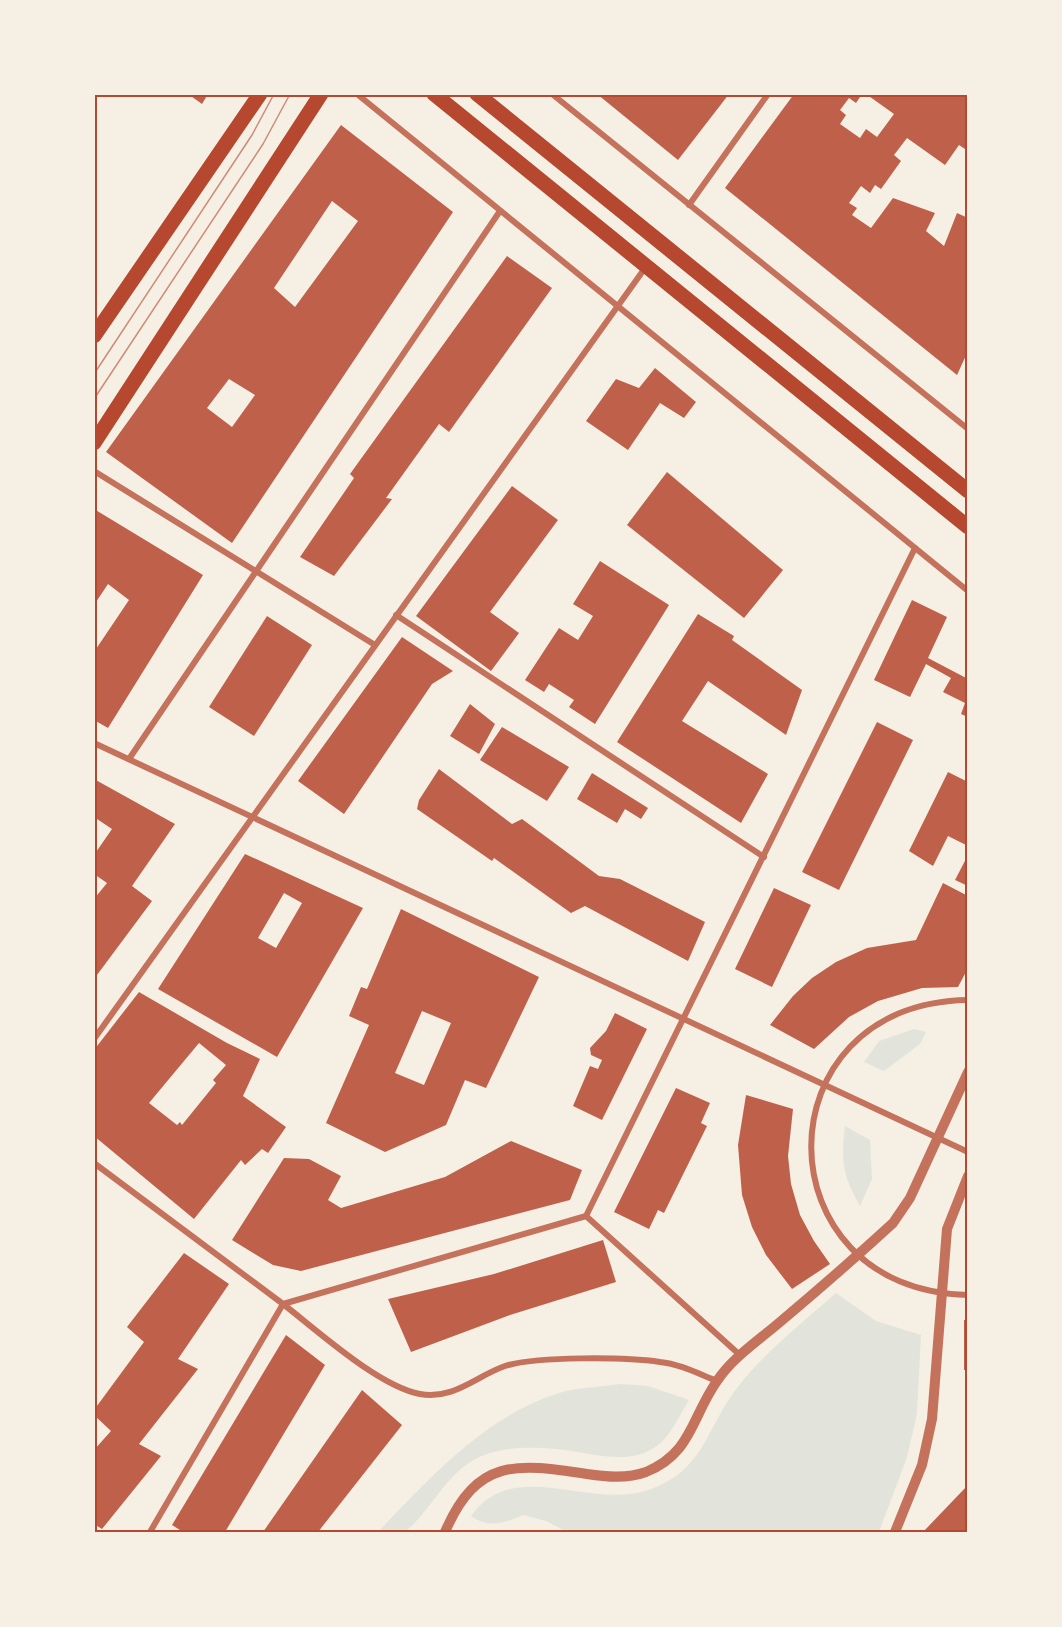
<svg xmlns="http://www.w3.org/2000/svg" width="1062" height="1627" viewBox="0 0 1062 1627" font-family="Mulish,sans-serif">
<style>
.green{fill:#e2e4dc}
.building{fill:#bf614a;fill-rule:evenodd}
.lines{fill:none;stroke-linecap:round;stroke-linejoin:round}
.minor{stroke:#c5725c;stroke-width:6}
.tertiary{stroke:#c5725c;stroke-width:10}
.primary{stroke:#b5482f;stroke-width:15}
.tram{stroke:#cf8b77;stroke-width:1.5}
.neatline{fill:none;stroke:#b5482f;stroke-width:2}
</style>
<rect width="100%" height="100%" fill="#f6efe4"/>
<g class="green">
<polygon points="914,1029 926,1032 920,1044 884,1071 864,1062 879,1041"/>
<path d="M 845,1126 L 870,1140 L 872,1179 L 860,1206 C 842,1175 841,1160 845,1126 Z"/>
<path d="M 836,1293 L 876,1321 L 921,1335 L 917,1414 L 907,1457 L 879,1532 L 567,1532 L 546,1521 L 523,1515 C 505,1523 489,1529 471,1516 C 514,1455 591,1512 651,1489 C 705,1469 706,1428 737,1388 C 765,1352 802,1323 836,1293 Z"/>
<path d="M 620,1384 L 648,1386 L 689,1400 C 682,1411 676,1424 668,1435 C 638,1472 594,1452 555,1449 C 533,1447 508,1447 487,1454 C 448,1467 434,1508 405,1532 L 378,1532 C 429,1478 490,1411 566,1391 C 583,1387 602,1387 620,1384 Z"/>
</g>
<g class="building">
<polygon points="188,94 208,94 202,104"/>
<polygon points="597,94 729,94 678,160"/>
<polygon points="794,94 862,94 856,103 849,98 840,110 846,115 840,124 860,138 866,129 877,137 894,114 866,94 968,94 968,151 959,145 945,165 907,138 894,155 901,161 881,189 875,185 870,193 861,186 849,203 857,208 852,215 871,228 893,198 935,213 926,231 944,246 957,213 968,218 968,351 957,375 725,188"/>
<path d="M 341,125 L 453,212 L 232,543 L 106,452 ZM 332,201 L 358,221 L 295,307 L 274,288 ZM 229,379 L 255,395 L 232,427 L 207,408 Z"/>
<polygon points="507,256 552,288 449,432 439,424 386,498 392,499 334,576 300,557 354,478 350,474"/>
<polygon points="655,368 696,402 684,418 660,403 628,450 586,421 616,379 639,388"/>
<polygon points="667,472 783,570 744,618 627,525"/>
<polygon points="512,486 558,520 490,612 519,633 491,671 416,616"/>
<polygon points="94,509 203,575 108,728 94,720 94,652 129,600 108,584 94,605"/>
<polygon points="600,561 669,605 595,724 569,707 574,700 549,684 544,692 525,680 559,628 578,640 593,616 573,604"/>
<polygon points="912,600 947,617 928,658 968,679 968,717 961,714 965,703 943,692 951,678 926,664 910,697 874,680"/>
<polygon points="698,614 734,636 732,640 802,690 786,735 708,681 682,721 768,774 741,823 617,742"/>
<polygon points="267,616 312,645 254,736 209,707"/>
<polygon points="402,637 453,671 432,684 344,814 298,781"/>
<polygon points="470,704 495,724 479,754 450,736"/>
<polygon points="877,722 913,740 839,890 802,872"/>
<polygon points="502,727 569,767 547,801 480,760"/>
<polygon points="439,769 512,824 522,819 599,876 620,879 705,922 688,961 585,906 571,913 494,858 492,861 417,809 419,800"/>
<polygon points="948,772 968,782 968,846 948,836 933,866 909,851"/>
<polygon points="592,773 648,808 641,819 625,809 617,823 577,799"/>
<polygon points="94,779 175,824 132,886 152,901 94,979 94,899 107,883 94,874 94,855 112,829 94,817"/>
<path d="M 245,854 L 363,908 L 277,1057 L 158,989 ZM 284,893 L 302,903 L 276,948 L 258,938 Z"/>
<polygon points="968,855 968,886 955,880"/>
<polygon points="943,883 968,896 968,968 958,987 922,988 878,1001 849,1017 814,1049 770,1025 793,996 812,978 836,962 867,948 916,940"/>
<polygon points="774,888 811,905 772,987 735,969"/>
<path d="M 401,909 L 539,977 L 486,1088 L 465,1080 L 446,1125 L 385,1152 L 326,1123 L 369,1025 L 349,1016 L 361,987 L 367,989 ZM 422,1011 L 451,1023 L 424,1085 L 395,1073 Z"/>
<path d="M 139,992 L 227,1043 L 260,1059 L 243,1096 L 286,1127 L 268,1153 L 262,1149 L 245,1165 L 241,1160 L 194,1219 L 94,1136 L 94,1050 ZM 199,1043 L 226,1065 L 213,1080 L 216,1083 L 182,1125 L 180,1122 L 177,1125 L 149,1103 Z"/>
<polygon points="615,1013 647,1029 602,1120 573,1106 590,1066 598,1069 602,1060 591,1055 590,1048 606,1031"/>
<polygon points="676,1088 710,1103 701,1123 707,1126 664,1213 658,1210 649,1229 614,1212"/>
<polygon points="746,1095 793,1109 788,1156 791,1184 800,1215 814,1241 830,1264 792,1289 766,1255 752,1227 742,1195 738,1145"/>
<polygon points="511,1141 582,1170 570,1200 301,1271 273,1265 232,1240 284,1158 309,1159 341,1176 328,1200 341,1208 445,1177"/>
<polygon points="603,1240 616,1282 510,1315 411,1352 388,1299 494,1274"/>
<polygon points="184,1253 229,1284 178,1359 198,1369 139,1444 161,1456 102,1529 94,1524 94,1450 111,1431 94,1415 94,1410 144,1342 127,1327"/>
<rect x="964" y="1320" width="4" height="50"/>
<polygon points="286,1335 325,1365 225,1532 183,1532 172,1525"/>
<polygon points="362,1390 402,1425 318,1532 263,1532"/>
<polygon points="968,1485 968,1532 923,1532"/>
</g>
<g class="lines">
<g class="minor">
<polyline points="357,94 968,591"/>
<polyline points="552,94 968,429"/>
<polyline points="689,205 768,94"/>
<polyline points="94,471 375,645"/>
<polyline points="396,615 764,857"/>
<polyline points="94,743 968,1152"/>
<polyline points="129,759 500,211"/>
<path d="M 968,1000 C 758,1003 760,1291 968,1295"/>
<polyline points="94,1039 645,268"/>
<polyline points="94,1163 283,1304 586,1216"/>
<polyline points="586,1216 915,548"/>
<polyline points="586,1216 741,1356"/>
<path d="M 150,1532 L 283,1304 C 318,1331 378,1386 420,1394 C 454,1400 476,1376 505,1366 C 537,1356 626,1357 660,1362 C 680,1364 699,1374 717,1381"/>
</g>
<g class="tertiary">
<path d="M 445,1532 C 477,1458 516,1463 587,1474 C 606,1477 627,1479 646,1472 C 692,1453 691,1418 717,1381 C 732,1358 759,1340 780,1322 C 818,1290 856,1257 893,1223 L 910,1198 L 968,1072"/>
<polyline points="895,1532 922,1465 932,1419 947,1229 968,1176"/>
</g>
<g class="primary">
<polyline points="434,94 968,527"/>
<polyline points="477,94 968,491"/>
<polyline points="94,336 260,94"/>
<polyline points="94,443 321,94"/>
</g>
<g class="tram">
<polyline points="94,374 252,135 274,94"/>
<polyline points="94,399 263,144 290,94"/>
</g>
</g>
<rect width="1062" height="1627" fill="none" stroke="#f6efe4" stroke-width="192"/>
<rect x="96" y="96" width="870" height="1435" class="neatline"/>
</svg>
